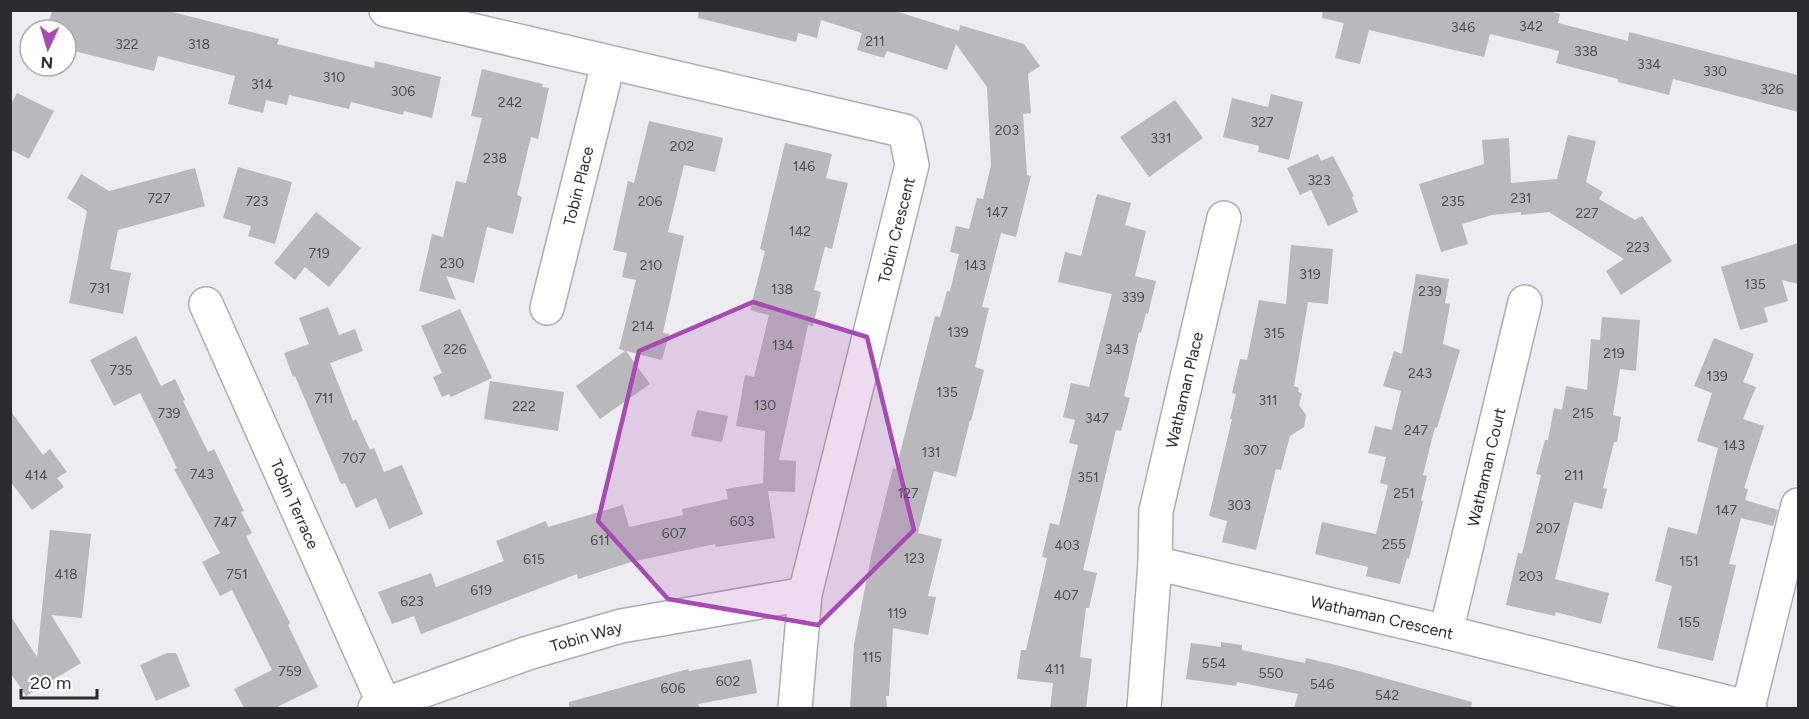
<svg xmlns="http://www.w3.org/2000/svg" width="1809" height="719" viewBox="0 0 1809 719" font-family="Figtree,sans-serif">
<style>
.building{fill:#b9b9bc}
.lines{fill:none;stroke-linecap:round;stroke-linejoin:round}
.minor-casing{stroke:#aeadb1;stroke-width:36}
.minor{stroke:#fff;stroke-width:33}
.marked{fill:#a74ab4;fill-opacity:0.2;stroke:#a74ab4;stroke-width:4.5;stroke-linejoin:round}
.labels{text-anchor:middle;stroke-width:5;stroke-linejoin:round;paint-order:stroke}
.number-label{font-size:14px;fill:#4f4f52}
.street-label{font-size:16px;fill:#2c2c2e;stroke:#fff}
</style>
<rect width="100%" height="100%" fill="#edecf0"/>
<g class="building">
<polygon points="52,10 165,10 279,39 277,44 374,68 375,61 441,77 432,118 404,111 403,115 351,102 349,109 289,95 287,105 266,100 263,113 228,104 235,76 158,56 154,71 66,49 66,30 47,30"/>
<polygon points="699,10 892,10 959,31 960,25 1024,44 1040,66 1028,74 1031,113 1023,114 1027,175 1031,176 1016,237 1001,233 982,307 989,308 975,367 984,370 971,421 970,420 956,477 934,471 918,533 942,539 928,596 936,597 928,635 893,628 889,696 886,696 887,708 850,708 854,644 872,552 893,468 896,469 935,316 940,317 947,291 950,291 959,254 950,252 956,226 969,229 977,198 983,199 991,165 987,87 956,44 947,70 887,51 884,58 857,50 862,33 821,20 817,38 798,33 796,42 698,18"/>
<polygon points="1323,10 1545,10 1560,14 1558,23 1628,41 1629,32 1798,75 1798,112 1673,79 1669,95 1618,82 1618,79 1556,63 1559,51 1490,34 1484,57 1369,30 1360,64 1335,58 1344,23 1322,18"/>
<polygon points="482,69 543,84 542,87 549,88 538,139 531,137 517,195 522,197 513,234 487,227 474,283 446,276 456,300 419,291 432,234 443,237 456,181 466,183 482,118 471,116"/>
<polygon points="17,93 54,111 29,159 10,149 10,106"/>
<polygon points="1271,94 1303,102 1289,160 1258,152 1259,146 1223,137 1232,98 1268,107"/>
<polygon points="1175,100 1203,138 1149,177 1120,137"/>
<polygon points="649,121 723,138 715,172 684,165 668,232 684,236 663,333 669,334 662,360 626,351 650,384 600,419 576,386 625,351 619,349 636,280 622,277 627,253 613,250 628,181 634,183"/>
<polygon points="1568,135 1596,141 1586,182 1603,192 1599,199 1635,220 1642,216 1672,261 1621,295 1606,271 1624,259 1549,212 1521,215 1521,212 1492,215 1462,224 1468,244 1441,252 1419,184 1484,164 1482,140 1509,138 1511,183 1557,179"/>
<polygon points="785,143 832,154 826,178 848,183 832,249 825,247 814,290 821,292 813,326 808,325 779,460 796,461 795,492 768,491 775,538 716,547 715,544 631,562 578,579 577,574 421,634 414,616 392,624 378,592 431,573 436,587 504,561 496,541 546,521 548,527 623,505 629,527 683,515 682,509 728,499 726,489 763,483 765,431 736,426 745,375 754,377 769,315 750,310 765,251 760,249"/>
<polygon points="1318,154 1321,161 1333,156 1354,196 1352,197 1358,212 1328,226 1311,190 1300,195 1287,168"/>
<polygon points="238,167 292,182 275,244 248,236 251,226 223,218"/>
<polygon points="195,168 205,206 118,230 110,269 131,273 123,314 69,303 87,211 67,198 81,174 109,191"/>
<polygon points="1097,194 1131,203 1125,225 1146,231 1135,276 1156,281 1148,314 1146,313 1141,333 1139,332 1124,396 1130,398 1121,431 1116,430 1083,570 1097,573 1089,608 1086,608 1080,657 1092,659 1086,708 1050,708 1053,683 1017,679 1021,650 1026,650 1047,558 1042,557 1050,523 1059,525 1078,445 1069,443 1075,420 1063,417 1071,383 1089,387 1112,294 1058,282 1065,252 1081,256"/>
<polygon points="316,212 361,248 329,287 305,267 295,280 274,263"/>
<polygon points="1798,243 1798,284 1782,280 1788,301 1764,308 1768,322 1740,330 1721,267"/>
<polygon points="1291,245 1333,249 1328,304 1308,302 1294,386 1299,388 1298,392 1302,393 1299,405 1306,415 1304,427 1290,436 1281,470 1276,469 1256,550 1222,542 1227,521 1209,516 1232,419 1230,419 1236,394 1232,393 1240,359 1247,360 1259,300 1286,304"/>
<polygon points="1416,274 1449,279 1445,303 1450,304 1443,344 1460,350 1437,428 1435,427 1423,475 1427,476 1421,501 1423,501 1409,559 1407,558 1400,584 1366,576 1368,567 1315,554 1322,522 1376,534 1388,485 1380,483 1386,457 1368,453 1375,426 1392,430 1401,391 1383,386 1394,351 1402,354"/>
<polygon points="328,307 339,335 355,329 363,351 330,363 353,421 356,419 370,450 374,448 384,472 402,465 423,514 389,529 376,498 356,508 345,483 341,484 295,376 293,377 284,353 309,344 299,318"/>
<polygon points="460,309 492,378 451,397 449,394 442,397 433,377 442,373 421,326"/>
<polygon points="1602,317 1640,320 1636,371 1620,369 1613,415 1621,417 1617,442 1614,442 1603,488 1607,489 1602,509 1574,502 1555,579 1609,593 1601,624 1556,612 1555,616 1506,605 1518,553 1522,554 1541,475 1536,474 1545,440 1548,440 1554,408 1562,410 1566,386 1587,390 1591,339 1600,340"/>
<polygon points="136,336 161,386 175,379 185,400 183,401 208,452 214,449 244,511 241,512 252,533 246,536 290,623 288,625 318,687 275,708 244,708 234,689 272,670 232,590 220,596 202,562 220,553 174,469 177,468 140,393 114,406 90,360"/>
<polygon points="1714,338 1754,354 1743,382 1756,387 1743,419 1764,426 1744,488 1748,489 1745,500 1778,510 1773,526 1741,518 1729,564 1736,565 1713,661 1657,648 1672,586 1655,581 1668,527 1697,534 1718,448 1697,441 1712,393 1694,386"/>
<polygon points="490,381 564,392 558,431 484,419"/>
<polygon points="10,410 43,455 50,449 67,472 57,478 64,487 32,510 10,481"/>
<polygon points="697,410 728,416 722,442 691,436"/>
<polygon points="50,530 91,534 82,618 51,615 81,663 26,696 10,672 10,615 37,657"/>
<polygon points="1221,642 1242,645 1242,650 1305,663 1306,658 1340,666 1472,702 1471,708 1294,708 1298,694 1237,682 1236,686 1186,679 1191,643 1221,647"/>
<polygon points="167,653 176,653 190,686 156,701 140,665"/>
<polygon points="751,659 757,693 698,704 700,708 569,708 569,702 688,669 689,671"/>
</g>
<g class="lines">
<g class="minor-casing">
<g id="minor">
<polyline points="386,10 905,131 912,165 805,594 795,708"/>
<polyline points="206,304 384,704"/>
<polyline points="547,308 608,64"/>
<polyline points="1155,563 1446,632 1750,708"/>
<polyline points="1446,632 1525,302"/>
<polyline points="375,708 528,653 621,626 805,594"/>
<polyline points="1144,708 1155,563 1156,511 1224,218"/>
<polyline points="1748,708 1798,505"/>
</g>
</g>
<use href="#minor" class="minor"/>
</g>
<path class="marked" d="M 753,302 L 867,337 L 914,530 L 818,625 L 668,599 L 598,521 L 639,351 Z"/>
<g class="labels">
<g class="number-label">
<text x="1531" y="31">342</text>
<text x="1463" y="32">346</text>
<text x="875" y="46">211</text>
<text x="127" y="49">322</text>
<text x="199" y="49">318</text>
<text x="1586" y="56">338</text>
<text x="1649" y="69">334</text>
<text x="1715" y="76">330</text>
<text x="334" y="82">310</text>
<text x="262" y="89">314</text>
<text x="1772" y="94">326</text>
<text x="403" y="96">306</text>
<text x="510" y="107">242</text>
<text x="1262" y="127">327</text>
<text x="1007" y="135">203</text>
<text x="1161" y="143">331</text>
<text x="682" y="151">202</text>
<text x="495" y="163">238</text>
<text x="804" y="171">146</text>
<text x="1319" y="185">323</text>
<text x="159" y="203">727</text>
<text x="1521" y="203">231</text>
<text x="257" y="206">723</text>
<text x="650" y="206">206</text>
<text x="1453" y="206">235</text>
<text x="997" y="217">147</text>
<text x="1587" y="218">227</text>
<text x="800" y="236">142</text>
<text x="1638" y="252">223</text>
<text x="319" y="258">719</text>
<text x="452" y="268">230</text>
<text x="651" y="270">210</text>
<text x="975" y="270">143</text>
<text x="1310" y="279">319</text>
<text x="1755" y="289">135</text>
<text x="100" y="293">731</text>
<text x="782" y="294">138</text>
<text x="1430" y="296">239</text>
<text x="1133" y="302">339</text>
<text x="643" y="331">214</text>
<text x="958" y="337">139</text>
<text x="1274" y="338">315</text>
<text x="783" y="350">134</text>
<text x="455" y="354">226</text>
<text x="1117" y="354">343</text>
<text x="1614" y="358">219</text>
<text x="121" y="375">735</text>
<text x="1420" y="378">243</text>
<text x="1717" y="381">139</text>
<text x="947" y="397">135</text>
<text x="324" y="403">711</text>
<text x="1268" y="405">311</text>
<text x="765" y="410">130</text>
<text x="524" y="411">222</text>
<text x="169" y="418">739</text>
<text x="1583" y="418">215</text>
<text x="1097" y="423">347</text>
<text x="1416" y="435">247</text>
<text x="1734" y="450">143</text>
<text x="1255" y="455">307</text>
<text x="931" y="457">131</text>
<text x="354" y="463">707</text>
<text x="202" y="479">743</text>
<text x="36" y="480">414</text>
<text x="1574" y="480">211</text>
<text x="1088" y="482">351</text>
<text x="908" y="498">127</text>
<text x="1404" y="498">251</text>
<text x="1239" y="510">303</text>
<text x="1726" y="515">147</text>
<text x="742" y="526">603</text>
<text x="225" y="527">747</text>
<text x="1548" y="533">207</text>
<text x="674" y="538">607</text>
<text x="600" y="545">611</text>
<text x="1394" y="549">255</text>
<text x="1067" y="550">403</text>
<text x="914" y="563">123</text>
<text x="534" y="564">615</text>
<text x="1689" y="566">151</text>
<text x="66" y="579">418</text>
<text x="237" y="579">751</text>
<text x="1531" y="581">203</text>
<text x="481" y="595">619</text>
<text x="1066" y="600">407</text>
<text x="412" y="606">623</text>
<text x="897" y="618">119</text>
<text x="1689" y="627">155</text>
<text x="872" y="662">115</text>
<text x="1214" y="668">554</text>
<text x="1055" y="674">411</text>
<text x="290" y="676">759</text>
<text x="1271" y="678">550</text>
<text x="728" y="686">602</text>
<text x="1322" y="689">546</text>
<text x="673" y="693">606</text>
<text x="1387" y="700">542</text>
</g>
<g class="street-label">
<text transform="translate(578 186) rotate(-76)" y="6">Tobin Place</text>
<text transform="translate(896 230) rotate(-76)" y="6">Tobin Crescent</text>
<text transform="translate(1184 390) rotate(-77)" y="6">Wathaman Place</text>
<text transform="translate(1486 467) rotate(-77)" y="6">Wathaman Court</text>
<text transform="translate(295 504) rotate(66)" y="6">Tobin Terrace</text>
<text transform="translate(1382 617) rotate(13)" y="6">Wathaman Crescent</text>
<text transform="translate(586 636) rotate(-16)" y="6">Tobin Way</text>
</g>
</g>
<rect width="1809" height="719" fill="none" stroke="#2c2c2e" stroke-width="24"/>
<g transform="translate(48 48) rotate(184)"><circle r="28" fill="#ffffff" stroke="#ababab" stroke-width="1.5"/>
<path d="M0-4.5L10 22L0 15L-10 22Z" fill="#a74ab4"/>
<text y="-9" font-size="16" font-weight="bold" text-anchor="middle" fill="#2c2c2e">N</text>
</g>
<path d="M21 689v9h76v-9" fill="none" stroke="#2c2c2e" stroke-width="3"/>
<text x="30" y="689" font-size="18" fill="#2c2c2e" stroke="#ffffff" stroke-width="4.5" paint-order="stroke">20 m</text>
</svg>
